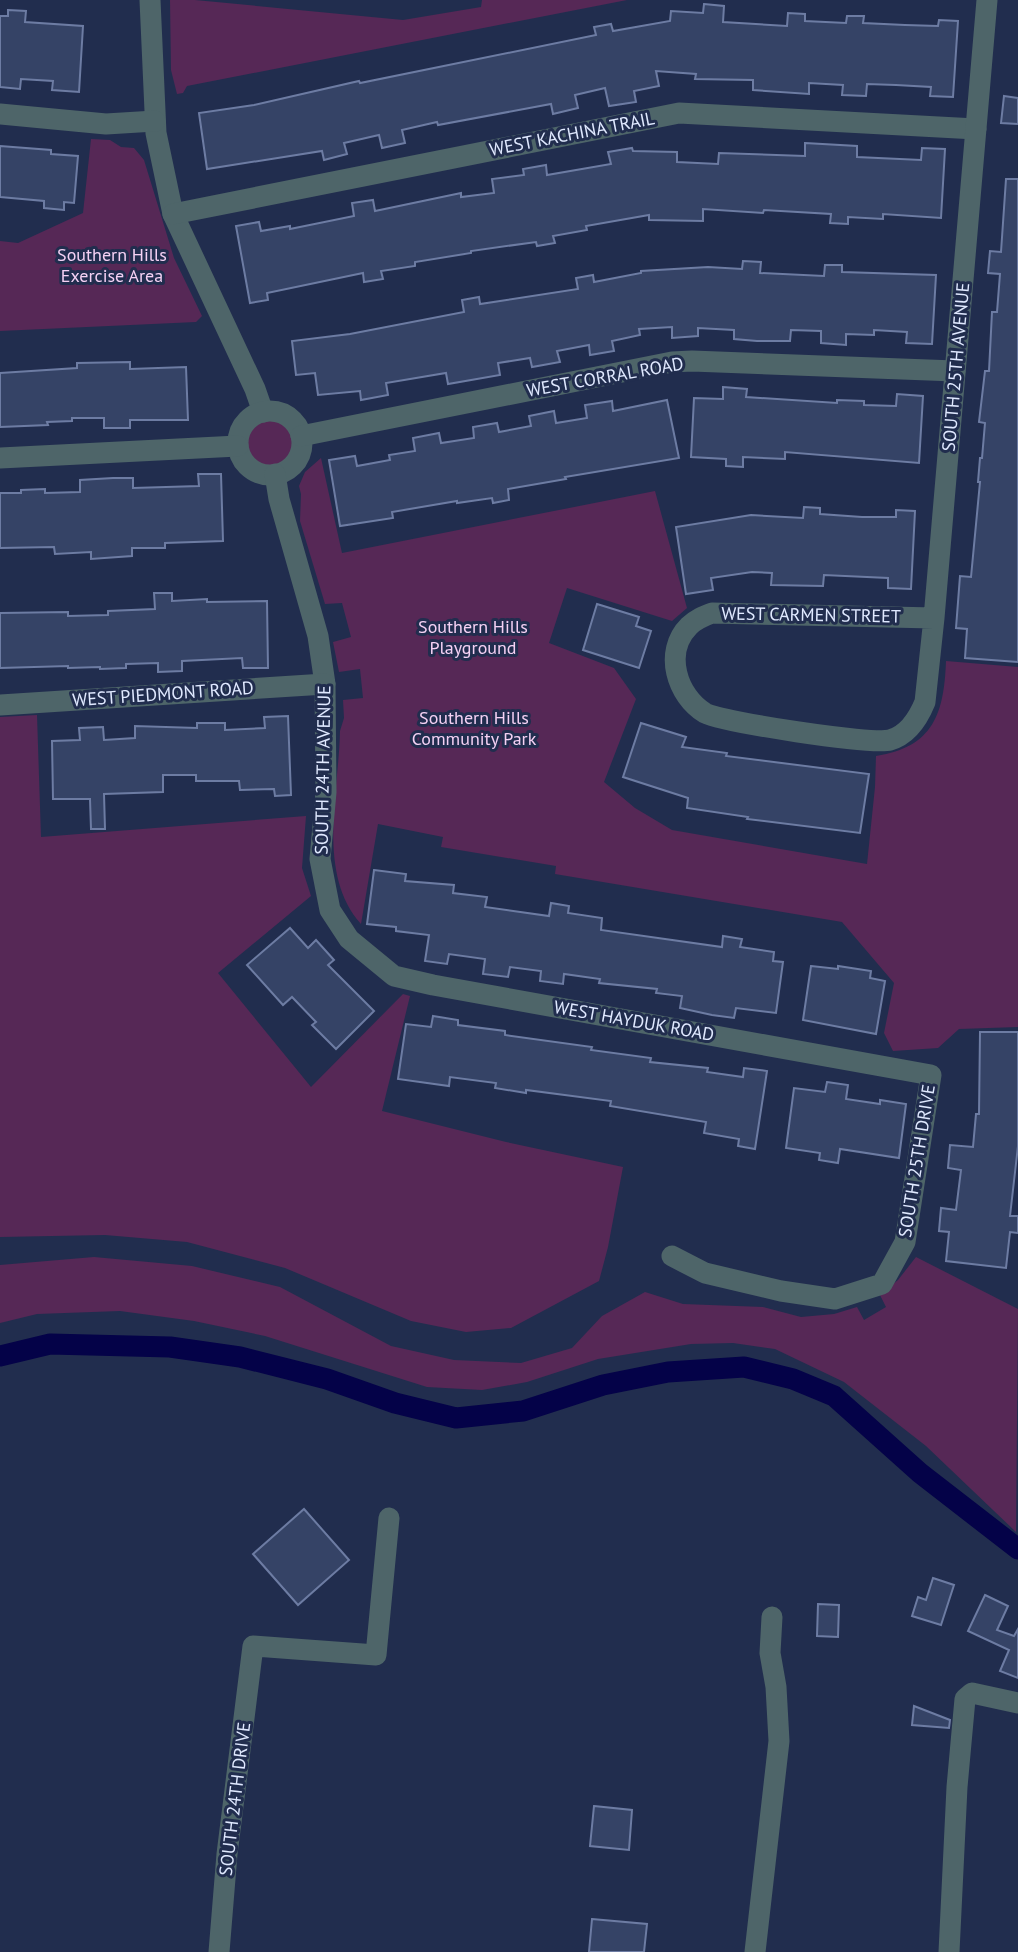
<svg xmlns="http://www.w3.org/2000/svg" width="1018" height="1952" viewBox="0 0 1018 1952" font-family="'PT Sans',sans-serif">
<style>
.green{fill:#562856}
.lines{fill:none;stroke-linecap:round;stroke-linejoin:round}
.canal{stroke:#040248;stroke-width:21}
.building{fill:#354366;stroke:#6d7ca3;stroke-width:2}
.minor{stroke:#4e6569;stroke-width:21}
.labels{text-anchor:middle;stroke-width:6;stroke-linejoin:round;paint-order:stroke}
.street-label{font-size:18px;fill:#e0e9ff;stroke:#212d4e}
.park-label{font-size:18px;fill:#f5d1f4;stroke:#212d4e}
</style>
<rect width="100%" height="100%" fill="#212d4e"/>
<g class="green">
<polygon points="170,0 195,0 403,20 481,7 482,0 627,0 187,86 183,93 177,94 171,70"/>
<polygon points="91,139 110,140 121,147 134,148 144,160 174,258 202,316 196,322 0,331 0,241 18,243 83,213"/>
<circle cx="270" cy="443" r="32"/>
<path d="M 321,458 L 342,553 L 655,491 L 687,608 L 672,621 L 567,588 L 549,643 L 614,668 L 636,699 L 604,782 L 635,808 L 672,830 L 867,864 L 875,787 L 876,756 C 934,747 944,713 946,661 L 1018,667 L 1018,1027 L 959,1029 L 938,1048 L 893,1051 L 884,1033 L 894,983 L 842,922 L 555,874 L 556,866 L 441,847 L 443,837 L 378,824 L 361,924 C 316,874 339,792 340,731 L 344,718 L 343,700 L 363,698 L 360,669 L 339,672 L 333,642 L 351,637 L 342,603 L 325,604 L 300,521 L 301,494 L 299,486 L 305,472 Z"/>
<polygon points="37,715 41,837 306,816 302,868 311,896 218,973 311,1087 403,994 410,996 382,1111 506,1142 623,1167 608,1247 599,1281 511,1328 466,1332 411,1321 285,1268 187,1242 105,1235 0,1237 0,717"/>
<polygon points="94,1257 192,1266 280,1287 391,1346 454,1360 521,1363 572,1348 602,1316 645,1292 683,1304 763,1307 801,1317 834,1314 857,1307 864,1320 886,1307 880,1295 898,1280 916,1257 1018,1309 1016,1532 926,1446 844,1382 775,1349 733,1343 691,1344 598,1359 527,1382 482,1390 427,1387 265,1336 194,1321 120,1311 37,1314 0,1323 0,1265"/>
</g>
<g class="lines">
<polyline class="canal" points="0,1356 50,1344 170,1347 240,1357 327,1379 395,1403 456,1418 523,1411 603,1385 668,1372 744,1367 793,1379 834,1396 920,1473 1018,1549"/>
</g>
<g class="building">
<polygon points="704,4 724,6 723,22 787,26 788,13 805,14 805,21 846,23 847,16 864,16 863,23 905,25 938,26 939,20 958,21 953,97 930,96 931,87 896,85 867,84 866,96 842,95 843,85 809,83 809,94 753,90 753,80 695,79 696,74 656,71 659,86 634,91 636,102 609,106 605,88 575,95 578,108 553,114 551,104 438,125 437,122 402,130 405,143 382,148 379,135 344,143 347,154 324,160 322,151 207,169 199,113 254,105 359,81 360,83 596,35 594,27 611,24 613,31 670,21 671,11 703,13"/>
<polygon points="8,10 26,11 25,22 83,26 79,92 52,90 53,81 21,79 20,89 0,87 0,16 8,16"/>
<polygon points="1004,96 1018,98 1018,124 1001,123"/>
<polygon points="805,143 857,146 857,157 921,160 922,148 945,149 941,218 883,214 883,219 848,217 848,224 830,223 831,214 764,210 763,213 703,209 703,221 649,220 649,215 586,226 587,230 553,236 555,243 537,246 536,242 471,251 471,253 415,262 415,266 381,271 383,279 364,282 363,273 267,293 268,300 250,303 236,226 259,222 261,231 290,226 290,229 354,216 352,203 373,200 375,211 461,193 461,197 494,193 492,179 524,175 523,169 546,165 547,175 611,164 608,152 632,148 633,151 677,152 677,162 718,164 719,153 805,156"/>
<polygon points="0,146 51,150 51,154 78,156 74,203 64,202 64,210 44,208 44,201 0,197"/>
<polygon points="1006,179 1018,179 1018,662 965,658 967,629 956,628 960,576 971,577 980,482 978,482 980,458 982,458 985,423 979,422 985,371 989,371 992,312 997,312 1000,274 988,273 990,251 1001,252"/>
<polygon points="743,261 761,262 760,273 824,276 825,265 842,265 842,272 936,275 932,344 906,343 907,332 874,330 874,335 846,334 846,345 821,343 821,331 791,330 790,341 757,341 734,339 734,330 698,328 698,336 672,338 672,327 639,329 640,335 612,341 614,351 590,355 589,345 557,351 560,362 532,367 530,358 498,363 500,375 448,384 446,373 386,383 388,395 361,400 360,391 318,395 315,373 296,375 292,341 350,334 464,312 462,300 479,297 480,304 578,289 576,278 593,275 594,282 641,273 641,271 708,267 742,269"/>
<polygon points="130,362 130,369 186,367 188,420 130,420 130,428 104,428 104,418 72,418 72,421 47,422 48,425 0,427 0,373 77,368 77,363"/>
<polygon points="723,387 747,389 746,397 837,403 837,400 864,401 864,405 896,406 897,394 923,396 919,463 785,452 785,459 743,457 743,467 726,466 726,459 691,457 694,398 723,399"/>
<polygon points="667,400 679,458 565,477 566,479 508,489 509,500 493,503 492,498 457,503 457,501 392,512 393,518 340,526 329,460 355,456 357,466 390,460 389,455 415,451 413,438 439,433 441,443 474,438 473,427 497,423 499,432 531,426 529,416 554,411 556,423 587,418 585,405 612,401 613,411"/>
<polygon points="198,474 221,474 223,541 165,543 165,548 132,548 132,556 91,559 91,552 55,554 54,547 0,548 0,493 21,493 21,490 45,489 45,493 80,492 80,480 113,478 133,478 133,488 199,486"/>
<polygon points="804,507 820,508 820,514 862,517 896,517 896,510 915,511 911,589 888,588 888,578 824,575 823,586 771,585 772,573 752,572 711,578 713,590 686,594 676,527 751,515 803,518"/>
<polygon points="154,593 172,593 172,601 207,599 207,602 267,601 268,668 243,668 242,658 182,661 182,671 158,672 158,663 126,664 126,668 100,669 100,667 68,668 68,666 0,668 0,613 68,612 68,616 108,615 108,611 155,609"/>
<polygon points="597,604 639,617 636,626 651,631 639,668 583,650"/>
<polygon points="288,716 291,795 275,796 274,789 240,790 239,781 196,781 196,775 163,775 163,792 104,794 105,829 91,829 90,799 53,799 52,741 80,740 79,728 103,727 104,740 135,738 135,726 197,728 197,723 225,723 225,730 265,728 264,717"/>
<polygon points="641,723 686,737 682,747 727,753 726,756 869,774 860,833 747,819 748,817 687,808 688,798 623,777"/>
<polygon points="374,870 406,874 405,881 454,885 453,893 487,897 485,907 549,916 551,903 569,906 568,913 602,918 601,930 722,947 723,936 742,939 740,947 774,952 773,961 783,962 776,1013 736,1008 734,1018 712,1015 680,1008 682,996 656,993 657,989 599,983 600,979 564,974 563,984 540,981 541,971 510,967 508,977 483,974 485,959 449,954 447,964 425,961 429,935 396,931 396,927 367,924"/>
<polygon points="290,928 308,948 316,940 334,960 328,965 374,1011 336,1049 312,1025 316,1022 292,997 283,1005 247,965"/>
<polygon points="811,966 838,969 838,966 871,971 870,978 885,981 876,1034 803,1020"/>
<polygon points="433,1016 458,1020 458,1025 505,1031 505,1035 592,1047 591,1050 651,1058 650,1062 708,1068 707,1072 743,1077 744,1068 767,1071 755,1149 738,1146 739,1139 704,1133 706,1122 610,1106 611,1101 526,1090 526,1093 495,1088 496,1083 450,1077 449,1086 398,1079 406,1024 431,1027"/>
<polygon points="980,1032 1018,1032 1018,1146 1010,1216 1018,1216 1018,1233 1010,1232 1006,1268 946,1261 949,1232 939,1231 941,1208 956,1210 961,1170 948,1168 950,1145 973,1147 976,1114 979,1114"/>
<polygon points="827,1082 848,1085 846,1099 880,1104 880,1100 906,1104 899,1158 840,1149 838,1163 819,1160 820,1153 786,1148 794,1088 825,1092"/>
<polygon points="304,1509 349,1560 298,1605 253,1554"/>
<polygon points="933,1578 954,1585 941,1625 912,1616 918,1597 926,1600"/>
<polygon points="985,1595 1008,1606 997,1630 1014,1636 1018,1629 1018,1678 1000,1671 1009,1650 968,1631"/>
<polygon points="818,1604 839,1605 838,1637 817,1636"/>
<polygon points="914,1706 950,1720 949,1728 912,1725"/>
<polygon points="594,1806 632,1810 629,1850 590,1846"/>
<polygon points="592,1919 647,1924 644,1952 589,1952"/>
</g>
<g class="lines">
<g class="minor">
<polyline points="150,0 156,133 173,214 255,389 263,412"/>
<polyline points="0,114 106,124 155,121"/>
<polyline points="173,214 679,113 976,129"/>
<circle cx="270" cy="443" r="32"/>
<polyline points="301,436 672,362 692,361 955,371"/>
<polyline points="0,458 238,446"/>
<polyline points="275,474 279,499 318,636 325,684 326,792 320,859 330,910 349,939 394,976 433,985 931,1075 905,1242 882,1284 835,1299 781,1291 705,1273 672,1256"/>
<path d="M 934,618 L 712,613 C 704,616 696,619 689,626 C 663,652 677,696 705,713 C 722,722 871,745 890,740 C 908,735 918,719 925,702 L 934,618 L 987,0"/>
<polyline points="0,705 325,684"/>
<polyline points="219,1952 227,1854 253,1646 376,1655 389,1518"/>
<polyline points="755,1952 779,1741 776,1687 770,1653 772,1617"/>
<polyline points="949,1952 957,1787 965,1699 972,1693 1018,1703"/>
</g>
</g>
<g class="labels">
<g class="street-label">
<text transform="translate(572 134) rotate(-11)" y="6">WEST KACHINA TRAIL</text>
<text transform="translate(956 367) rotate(-85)" y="6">SOUTH 25TH AVENUE</text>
<text transform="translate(605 377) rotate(-10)" y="6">WEST CORRAL ROAD</text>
<text transform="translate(811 615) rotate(1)" y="6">WEST CARMEN STREET</text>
<text transform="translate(163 694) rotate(-4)" y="6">WEST PIEDMONT ROAD</text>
<text transform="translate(323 770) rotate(-89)" y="6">SOUTH 24TH AVENUE</text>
<text transform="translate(634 1021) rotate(10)" y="6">WEST HAYDUK ROAD</text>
<text transform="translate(917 1161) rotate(-81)" y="6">SOUTH 25TH DRIVE</text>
<text transform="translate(235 1799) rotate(-83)" y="6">SOUTH 24TH DRIVE</text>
</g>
<g class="park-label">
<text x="112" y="261">Southern Hills<tspan x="112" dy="21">Exercise Area</tspan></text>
<text x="473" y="633">Southern Hills<tspan x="473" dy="21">Playground</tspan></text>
<text x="474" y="724">Southern Hills<tspan x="474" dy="21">Community Park</tspan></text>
</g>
</g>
</svg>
